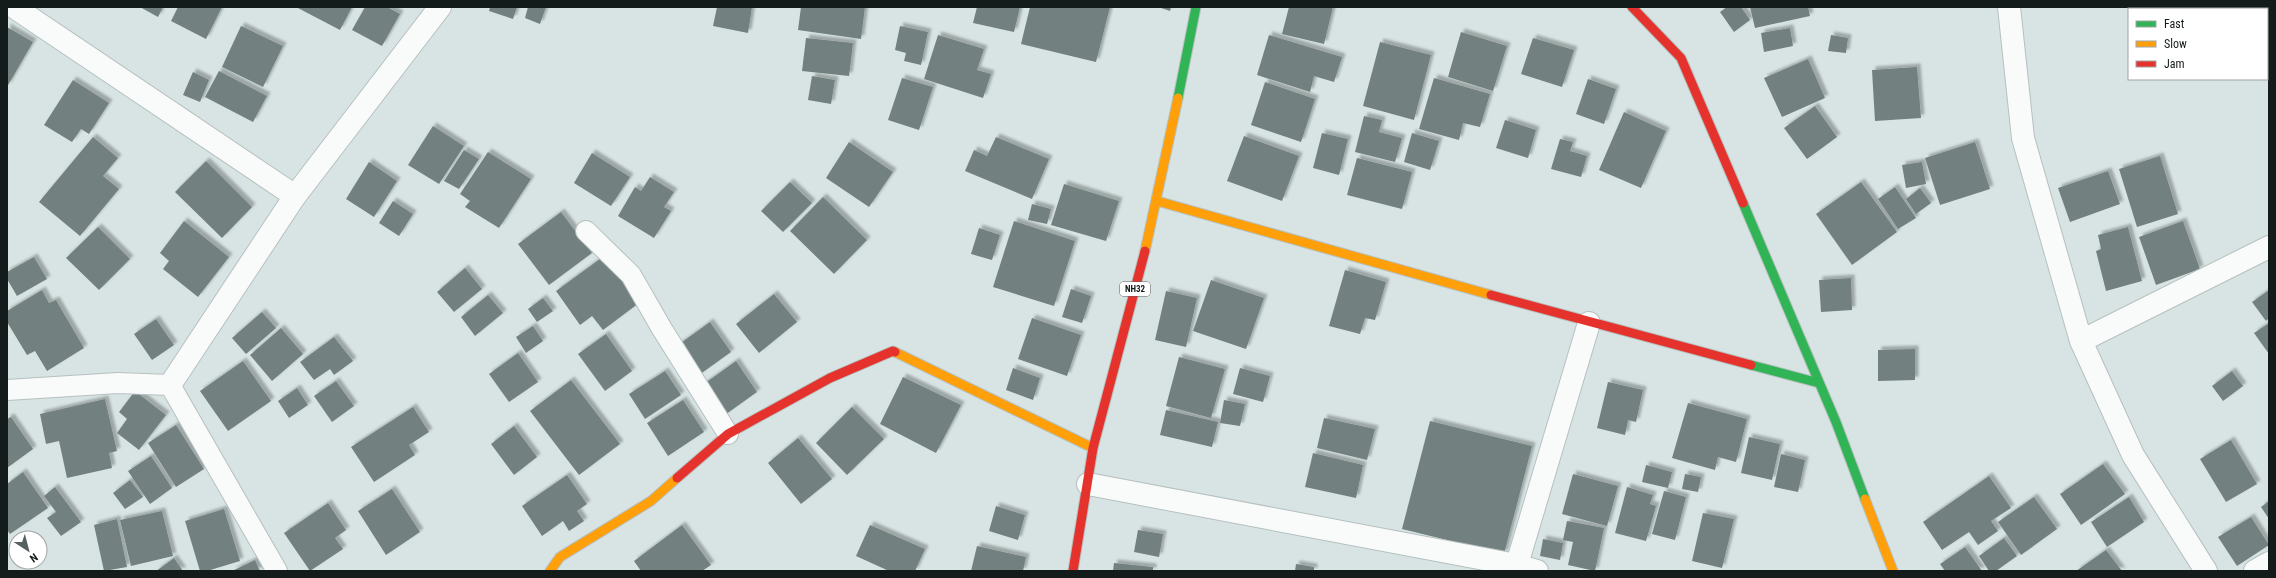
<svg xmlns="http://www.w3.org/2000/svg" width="2276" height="578" viewBox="0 0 2276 578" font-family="'Roboto Condensed',sans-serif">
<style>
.building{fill:#72807f;filter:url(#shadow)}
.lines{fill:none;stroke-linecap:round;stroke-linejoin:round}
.lane-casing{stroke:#b6c0bf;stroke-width:22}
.street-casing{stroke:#b6c0bf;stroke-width:24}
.fast-casing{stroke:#b6c0bf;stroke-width:11}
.slow-casing{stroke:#b6c0bf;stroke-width:11}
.jam-casing{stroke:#b6c0bf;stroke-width:11}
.lane{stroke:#f9fbfb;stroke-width:20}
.street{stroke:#f9fbfb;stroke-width:22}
.fast{stroke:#30b455;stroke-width:9}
.slow{stroke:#ff9f0a;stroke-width:9}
.jam{stroke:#e5322d;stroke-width:9}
.labels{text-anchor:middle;stroke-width:4;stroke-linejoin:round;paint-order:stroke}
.shield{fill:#fff;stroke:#5a5f5f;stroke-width:1}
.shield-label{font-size:9px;font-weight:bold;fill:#131b1b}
</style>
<defs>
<filter id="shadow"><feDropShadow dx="3.5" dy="-3.5" stdDeviation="1" flood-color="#0004"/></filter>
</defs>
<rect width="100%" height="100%" fill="#d7e4e3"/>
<g class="building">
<polygon points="140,7 163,7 158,17"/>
<polygon points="178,7 222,7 206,39 171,21"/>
<polygon points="296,7 352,7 340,30"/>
<polygon points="365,7 387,7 400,14 382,46 352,30"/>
<polygon points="490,7 517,7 513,19 489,11"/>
<polygon points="528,7 546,7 540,24 525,18"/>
<polygon points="717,7 752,7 748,33 713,26"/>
<polygon points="801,7 865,7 861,39 798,30"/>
<polygon points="977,7 1020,7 1014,32 973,23"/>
<polygon points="1030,7 1110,7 1096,62 1021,44"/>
<polygon points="1158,7 1171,7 1170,11"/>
<polygon points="1289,7 1333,7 1324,44 1282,34"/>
<polygon points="1727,7 1741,7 1750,20 1734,32 1720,12"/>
<polygon points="1750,7 1808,7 1810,16 1755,28"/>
<polygon points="241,26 283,46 263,87 222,67"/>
<polygon points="900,26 928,32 921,65 904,61 906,53 895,50"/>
<polygon points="7,27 33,42 7,87"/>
<polygon points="1790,28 1793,46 1764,52 1761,33"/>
<polygon points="1461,32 1507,46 1493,91 1448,77"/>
<polygon points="938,35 984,49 977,70 991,74 983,98 924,79"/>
<polygon points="1269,35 1342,57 1334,82 1314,76 1310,92 1257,75"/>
<polygon points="1831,35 1848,38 1846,53 1828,51"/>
<polygon points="806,38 853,43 849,76 802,71"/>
<polygon points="1533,38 1574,50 1562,87 1521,74"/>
<polygon points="1380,42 1431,55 1414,120 1363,106"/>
<polygon points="1808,59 1825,98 1782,117 1764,78"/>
<polygon points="1917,67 1921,118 1875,121 1872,70"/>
<polygon points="219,71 267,96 253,122 205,97"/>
<polygon points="193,72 209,80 200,102 183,95"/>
<polygon points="812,76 835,80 831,104 808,100"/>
<polygon points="902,78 933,87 919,130 888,120"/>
<polygon points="1434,78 1490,94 1480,127 1463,123 1459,140 1419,129"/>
<polygon points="1588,79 1616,89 1604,124 1576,114"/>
<polygon points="73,80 109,103 89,134 81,129 72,142 44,125"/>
<polygon points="1265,82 1315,99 1301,142 1251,125"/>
<polygon points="1815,106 1837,137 1807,159 1784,128"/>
<polygon points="1624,112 1666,131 1641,188 1599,170"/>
<polygon points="1364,116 1382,120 1379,132 1402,138 1395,162 1355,152"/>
<polygon points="1505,120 1536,130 1528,158 1496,148"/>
<polygon points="433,126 464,146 439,184 408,165"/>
<polygon points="1322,133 1348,139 1339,175 1313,168"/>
<polygon points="1412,133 1439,141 1430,170 1404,162"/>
<polygon points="1244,136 1299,156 1282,201 1227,181"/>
<polygon points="93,137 118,158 103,176 119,189 80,236 39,202"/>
<polygon points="996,137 1049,159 1032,199 965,171 974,150 987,156"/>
<polygon points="1560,139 1573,142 1570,151 1587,156 1581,177 1551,169"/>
<polygon points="849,142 893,172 869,207 826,178"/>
<polygon points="1975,142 1990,189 1940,205 1925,158"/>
<polygon points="464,150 479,159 459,189 444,181"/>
<polygon points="488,152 531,179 499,228 465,207 470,201 460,194"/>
<polygon points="592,153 630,177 611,206 574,183"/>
<polygon points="2160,156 2178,214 2137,227 2119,169"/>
<polygon points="1357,158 1412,172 1402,209 1347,195"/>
<polygon points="206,161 252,207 222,238 175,192"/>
<polygon points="369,162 397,181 374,217 346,199"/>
<polygon points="1922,162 1926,184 1906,188 1902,165"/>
<polygon points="2108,171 2120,204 2070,222 2058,188"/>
<polygon points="650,177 674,192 664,207 671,211 654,238 618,216 635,187 641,191"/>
<polygon points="790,182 812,203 783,232 761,211"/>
<polygon points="1861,182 1897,232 1852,265 1816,214"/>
<polygon points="1064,184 1119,201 1106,241 1051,225"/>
<polygon points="1895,187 1916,218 1898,229 1878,199"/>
<polygon points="1920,188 1931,203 1916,214 1906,199"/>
<polygon points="823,197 867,240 834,274 790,231"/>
<polygon points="393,201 413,214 399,236 379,223"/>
<polygon points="1032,204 1051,209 1047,224 1028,220"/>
<polygon points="561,212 592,253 549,285 518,244"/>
<polygon points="184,221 229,257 198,297 163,269 169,261 160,253"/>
<polygon points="1014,221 1075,241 1054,306 993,287"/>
<polygon points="2183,221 2200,269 2156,285 2139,237"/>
<polygon points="98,227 130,259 99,290 66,258"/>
<polygon points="2128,227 2142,281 2106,291 2096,251 2101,249 2098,235"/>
<polygon points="979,228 1000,235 992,260 971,254"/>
<polygon points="604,256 639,303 603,330 592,316 580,325 556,291"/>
<polygon points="34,257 47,279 17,296 7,279 7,272"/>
<polygon points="465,268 482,289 454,312 437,292"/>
<polygon points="1345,270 1386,282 1375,320 1365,318 1360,334 1329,326"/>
<polygon points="1851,278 1852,310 1821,312 1819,280"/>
<polygon points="1211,280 1264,298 1246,349 1193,331"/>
<polygon points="1071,289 1091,296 1082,323 1062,317"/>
<polygon points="42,290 49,303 56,300 84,348 47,371 35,351 27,355 7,322 7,311"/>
<polygon points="2269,290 2269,318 2266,321 2252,302"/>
<polygon points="1166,291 1197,298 1186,347 1155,340"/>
<polygon points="774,294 797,322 759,353 736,324"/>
<polygon points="488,295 503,313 475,336 461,317"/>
<polygon points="543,298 553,311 537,322 528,309"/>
<polygon points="262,312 276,328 246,354 232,338"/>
<polygon points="1032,318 1081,335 1067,376 1018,359"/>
<polygon points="156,319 174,345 152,360 134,334"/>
<polygon points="710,322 731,352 699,375 678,345"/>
<polygon points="2269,323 2269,354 2254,333"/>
<polygon points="533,326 543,341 526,353 516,337"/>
<polygon points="281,328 303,354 272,381 250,355"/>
<polygon points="606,334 632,371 605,391 578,354"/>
<polygon points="334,337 353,361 334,375 330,369 314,380 300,362"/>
<polygon points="1915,349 1915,380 1878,381 1878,350"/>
<polygon points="518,353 538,382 509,402 489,374"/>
<polygon points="1179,357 1225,369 1211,418 1166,406"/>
<polygon points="243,361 271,401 228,431 200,391"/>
<polygon points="736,361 757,392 722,417 701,386"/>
<polygon points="1013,368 1040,378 1033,400 1006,390"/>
<polygon points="1240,368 1270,376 1263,402 1233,394"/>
<polygon points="665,371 681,395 645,419 629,394"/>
<polygon points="2232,371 2243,386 2223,401 2212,386"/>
<polygon points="903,377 961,405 936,453 880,424"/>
<polygon points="571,380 620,444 579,475 530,411"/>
<polygon points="336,381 354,406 332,422 314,396"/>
<polygon points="1608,382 1643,390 1636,422 1628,420 1625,435 1597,428"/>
<polygon points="297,388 308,405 289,418 278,401"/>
<polygon points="135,391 166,415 139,450 117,433 127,419 119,412"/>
<polygon points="105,399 117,451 109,453 112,468 67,478 59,441 46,444 40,414"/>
<polygon points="683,400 704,432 668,456 647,423"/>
<polygon points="1224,400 1245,404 1240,426 1220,423"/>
<polygon points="1688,403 1747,419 1736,462 1718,457 1715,470 1672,458"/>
<polygon points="413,407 429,432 409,445 415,455 374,482 351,447"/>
<polygon points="852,407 884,439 847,475 816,443"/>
<polygon points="1166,410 1218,422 1212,447 1160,435"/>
<polygon points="11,417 33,449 7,468 7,419"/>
<polygon points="1324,418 1375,429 1367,460 1317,448"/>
<polygon points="1430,421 1532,446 1504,554 1402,529"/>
<polygon points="176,425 204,469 176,487 148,443"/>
<polygon points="514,426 537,457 514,475 491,444"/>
<polygon points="1749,437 1780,444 1772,480 1741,473"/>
<polygon points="798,438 832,479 801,504 768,463"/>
<polygon points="2231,440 2257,484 2226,502 2200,459"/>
<polygon points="1313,453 1363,465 1356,498 1305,487"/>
<polygon points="1781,454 1805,460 1798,492 1774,487"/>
<polygon points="151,456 172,488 150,504 128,471"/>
<polygon points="2103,464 2125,494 2081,525 2060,494"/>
<polygon points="1646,465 1672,472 1668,488 1642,482"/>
<polygon points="23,472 48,508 10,534 7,530 7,484"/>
<polygon points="1573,474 1618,486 1607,526 1562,514"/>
<polygon points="1685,474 1701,477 1698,492 1682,489"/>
<polygon points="567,475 587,504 577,511 584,521 569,531 563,521 542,536 522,506"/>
<polygon points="1989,476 2011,508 1991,521 1998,531 1978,545 1969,532 1942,550 1923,522"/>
<polygon points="130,480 143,497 125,509 113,493"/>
<polygon points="55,487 81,522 61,536 47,518 56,512 44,496"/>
<polygon points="1627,487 1653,495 1650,504 1656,506 1646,541 1615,533"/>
<polygon points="392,489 420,532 386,555 358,511"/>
<polygon points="1664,491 1686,497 1675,540 1652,534"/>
<polygon points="2034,497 2057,529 2021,555 1998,522"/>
<polygon points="2129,497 2144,522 2107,547 2091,522"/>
<polygon points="2269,501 2269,519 2261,507"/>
<polygon points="328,503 346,530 335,538 343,549 310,571 284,533"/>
<polygon points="996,506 1025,515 1018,540 989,531"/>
<polygon points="224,509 240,561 207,571 200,571 185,521"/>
<polygon points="162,511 173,556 131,566 120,520"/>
<polygon points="1703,513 1734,519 1722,568 1692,561"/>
<polygon points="2251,517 2269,545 2237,566 2218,537"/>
<polygon points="117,519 127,567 104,571 94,525"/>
<polygon points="1567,521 1604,528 1595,571 1568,565 1573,542 1563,540"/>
<polygon points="682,525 711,565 702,571 641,571 634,561"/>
<polygon points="870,525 925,549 915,571 889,571 856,556"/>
<polygon points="1138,530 1163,534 1159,557 1134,552"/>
<polygon points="2004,538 2017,556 1996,571 1989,571 1979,556"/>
<polygon points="1543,539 1563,543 1560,560 1540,556"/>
<polygon points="977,546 1026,557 1023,571 971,571"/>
<polygon points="1965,547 1982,571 1945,571 1940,564"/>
<polygon points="2106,550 2122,571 2076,571"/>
<polygon points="174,558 183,571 156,571"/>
<polygon points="255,560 260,571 232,571"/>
<polygon points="1114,563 1153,567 1153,571 1113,571"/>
<polygon points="1296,564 1314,567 1314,571 1295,571"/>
</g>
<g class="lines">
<g class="lane-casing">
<g id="lane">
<polyline points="586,231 631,275 662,329 728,434"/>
<polyline points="7,390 118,383 170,385 277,571"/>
</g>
</g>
<g class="street-casing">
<g id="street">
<polyline points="14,7 295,196"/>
<polyline points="2009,7 2023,138 2081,341 2133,455 2206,571"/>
<polyline points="2081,341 2269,247"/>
<polyline points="170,385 295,196 440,7"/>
<polyline points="1088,484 1516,565 1537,571"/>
<polyline points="1515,571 1589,323"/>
<polyline points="2255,571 2269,563"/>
</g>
</g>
<g class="fast-casing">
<g id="fast">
<polyline points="1178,98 1196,7"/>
<polyline points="1743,203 1836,422 1865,499"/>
<polyline points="1751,365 1819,383"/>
</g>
</g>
<g class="slow-casing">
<g id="slow">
<polyline points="1157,201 1491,295"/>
<polyline points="1145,251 1178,98"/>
<polyline points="895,352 1093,448"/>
<polyline points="1865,499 1893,571"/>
<polyline points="550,571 560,557 651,501 677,478"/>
</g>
</g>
<g class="jam-casing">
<g id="jam">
<polyline points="1632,7 1681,58 1743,203"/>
<polyline points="1491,295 1751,365"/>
<polyline points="677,478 728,434 830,378 893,351 895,352"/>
<polyline points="1073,571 1093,448 1145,251"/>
</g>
</g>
<use href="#lane" class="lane"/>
<use href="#street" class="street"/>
<use href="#fast" class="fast"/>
<use href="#slow" class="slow"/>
<use href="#jam" class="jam"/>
</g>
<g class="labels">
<rect class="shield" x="1120" y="282" width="30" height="14" rx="3"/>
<g class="shield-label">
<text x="1135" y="292">NH32</text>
</g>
</g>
<rect width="2276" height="578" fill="none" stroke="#131b1b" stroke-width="16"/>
<rect x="2128" y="8" width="140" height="72" fill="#ffffff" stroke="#a1a4a4"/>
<rect x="2136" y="21" width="20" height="6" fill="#30b455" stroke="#a1a4a4"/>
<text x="2164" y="28" font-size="12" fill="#131b1b">Fast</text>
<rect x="2136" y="41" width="20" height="6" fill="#ff9f0a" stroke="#a1a4a4"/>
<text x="2164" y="48" font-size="12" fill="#131b1b">Slow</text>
<rect x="2136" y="61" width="20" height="6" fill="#e5322d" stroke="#a1a4a4"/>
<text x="2164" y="68" font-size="12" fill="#131b1b">Jam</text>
<g transform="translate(28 550) rotate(144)"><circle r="19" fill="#ffffff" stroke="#a1a4a4"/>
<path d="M0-3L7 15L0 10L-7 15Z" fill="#586161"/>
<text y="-6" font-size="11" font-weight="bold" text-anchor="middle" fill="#131b1b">N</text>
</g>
</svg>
